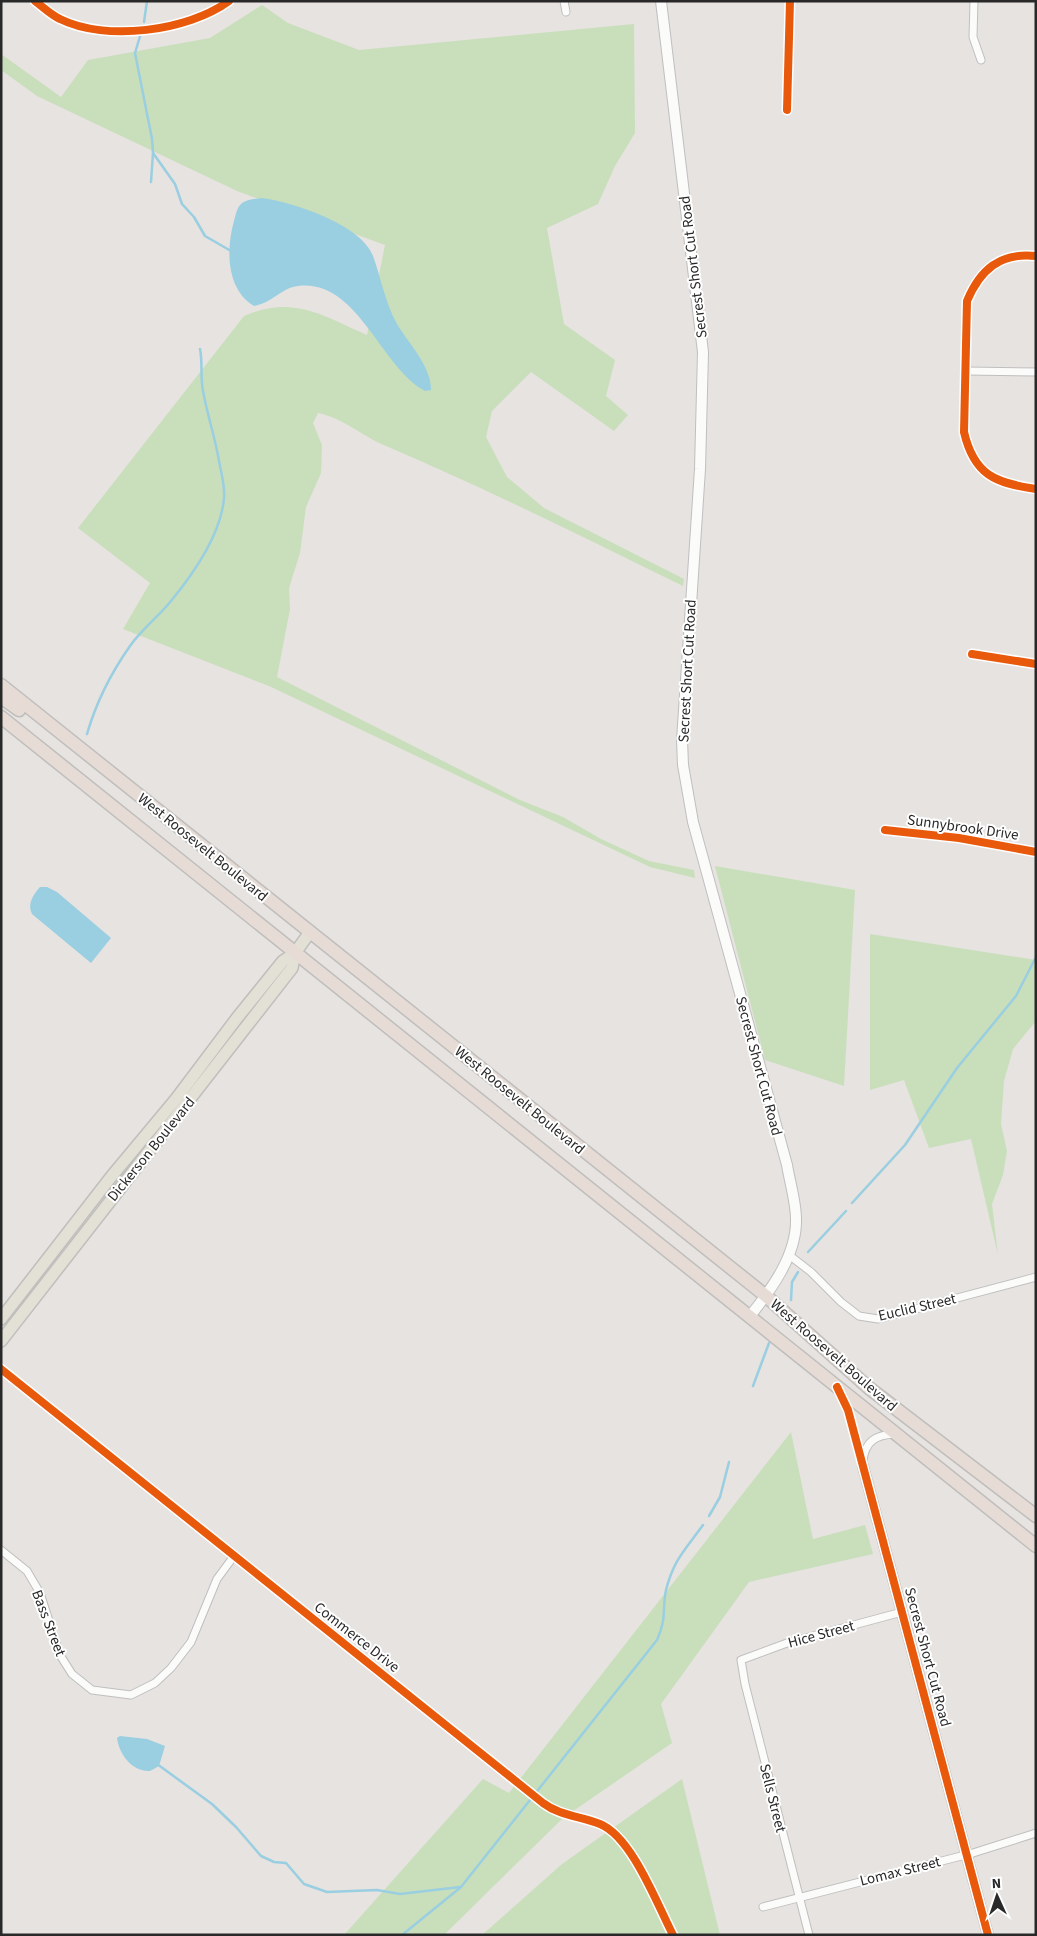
<svg xmlns="http://www.w3.org/2000/svg" width="1037" height="1936" viewBox="0 0 1037 1936" font-family="'Source Sans 3',sans-serif">
<style>
.green{fill:#c9dfbb}
.water{fill:#9acee1}
.lines{fill:none;stroke-linecap:round;stroke-linejoin:round}
.stream{stroke:#9acee1;stroke-width:2.5}
.street-casing{stroke:#c0bfc0;stroke-width:9}
.secondary-casing{stroke:#c0bfc0;stroke-width:12}
.primary-casing{stroke:#bfbebd;stroke-width:14}
.highway-casing{stroke:#bfbebd;stroke-width:15}
.street{stroke:#fbfbfa;stroke-width:7}
.secondary{stroke:#fbfbfa;stroke-width:10}
.primary{stroke:#e3e0d5;stroke-width:11}
.highway{stroke:#e6dcd5;stroke-width:12}
.cycleway-casing{stroke:#fff;stroke-width:11}
.cycleway{stroke:#e8590c;stroke-width:8}
.labels{text-anchor:middle;stroke-width:4;stroke-linejoin:round;paint-order:stroke}
.street-label{font-size:15px;fill:#292929;stroke:#fff}
</style>
<rect width="100%" height="100%" fill="#e6e3e0"/>
<g class="green">
<path d="M 262,5 L 288,23 L 359,50 L 634,24 L 635,133 L 615,166 L 598,204 L 547,228 L 564,324 L 615,360 L 606,396 L 628,415 L 614,431 L 531,372 L 492,411 L 486,437 L 507,477 L 544,508 L 684,579 L 683,586 C 585,538 487,489 386,446 C 362,436 343,418 318,413 L 313,423 L 322,445 L 321,473 L 306,507 L 300,553 L 289,588 L 290,609 L 277,677 L 520,800 L 563,817 L 601,839 L 649,861 L 694,870 L 695,878 L 650,867 L 269,686 L 123,629 L 150,583 L 78,528 L 244,316 C 294,295 321,315 367,335 L 385,245 L 237,191 L 37,96 L 1,70 L 1,54 L 61,97 L 88,60 L 210,38 Z"/>
<polygon points="715,866 855,890 844,1086 765,1060"/>
<polygon points="870,934 1036,960 1036,1021 1013,1049 1004,1081 1001,1124 1007,1151 1003,1175 992,1204 998,1255 971,1139 929,1148 904,1080 870,1090"/>
<polygon points="791,1432 813,1539 865,1525 873,1554 749,1582 661,1704 672,1743 563,1818 444,1935 344,1935 483,1779 509,1793"/>
<polygon points="682,1779 720,1935 482,1935 562,1864"/>
</g>
<g class="water">
<path d="M 262,198 C 292,202 361,224 373,256 C 381,278 385,302 397,324 C 409,344 431,366 431,390 L 425,391 C 380,367 358,279 298,286 C 281,288 272,303 254,306 C 226,289 226,249 234,221 C 236,214 237,207 242,203 C 248,199 256,199 262,198 Z"/>
<path d="M 40,887 L 47,887 L 57,892 L 111,938 L 91,963 L 32,914 C 27,904 33,895 40,887 Z"/>
<path d="M 120,1736 L 147,1739 L 165,1746 L 159,1766 L 150,1771 C 132,1772 119,1754 117,1738 Z"/>
</g>
<g class="lines">
<g class="stream">
<polyline points="144,22 147,1"/>
<polyline points="141,33 135,53 152,139 153,153 151,182"/>
<polyline points="153,153 175,184 182,204 194,217 205,236 231,251"/>
<path d="M 87,734 C 96,703 111,673 130,646 C 142,629 158,617 171,601 C 194,573 221,535 224,498 C 225,484 221,473 219,461 C 215,437 207,414 203,391 C 200,377 203,363 200,349"/>
<polyline points="852,1203 905,1145 957,1068 1016,996 1036,957"/>
<polyline points="808,1252 846,1211"/>
<polyline points="791,1300 792,1282 798,1272"/>
<polyline points="753,1386 769,1343"/>
<polyline points="709,1516 720,1497 729,1462"/>
<polyline points="157,1764 212,1804 236,1827 261,1856 274,1862 286,1863 304,1884 327,1892 377,1890 400,1894 460,1887"/>
<path d="M 402,1935 L 461,1887 L 657,1640 C 667,1618 662,1610 666,1590 C 674,1559 685,1550 703,1525"/>
</g>
<g class="street-casing">
<g id="street">
<path d="M 35,1 C 43,7 51,15 60,19 C 106,42 188,31 229,1"/>
<polyline points="564,1 566,12"/>
<polyline points="974,1 973,37 981,60"/>
<polyline points="787,110 790,1"/>
<path d="M 1036,256 C 1000,252 980,270 967,301 L 964,432 C 974,475 995,483 1036,489"/>
<polyline points="966,371 1036,372"/>
<polyline points="972,654 1036,664"/>
<polyline points="885,830 959,838 1036,852"/>
<polyline points="789,1255 811,1272 841,1302 859,1316 878,1319 1036,1277"/>
<path d="M 1,1369 L 543,1803 C 560,1816 580,1816 600,1824 C 632,1837 657,1904 673,1935"/>
<polyline points="839,1392 848,1410 863,1466"/>
<path d="M 863,1461 C 865,1441 876,1435 894,1434"/>
<polyline points="1,1550 27,1571 40,1593 60,1655 72,1674 92,1690 131,1695 155,1683 171,1668 191,1642 217,1579 234,1556"/>
<polyline points="763,1907 973,1853 1036,1833"/>
<polyline points="809,1935 745,1684 741,1660 787,1643 902,1612"/>
</g>
</g>
<g class="secondary-casing">
<g id="secondary">
<path d="M 661,1 L 703,352 L 700,469 L 682,740 L 683,765 L 693,822 L 787,1165 C 790,1183 796,1202 796,1219 C 797,1255 771,1290 750,1316"/>
<polyline points="863,1466 988,1935"/>
</g>
</g>
<g class="primary-casing">
<g id="primary">
<polyline points="1,1319 111,1177 176,1099 237,1018 283,961 295,953 310,932"/>
<polyline points="1,1341 292,968 295,953"/>
</g>
</g>
<g class="highway-casing">
<g id="highway">
<polyline points="1,685 766,1296 869,1388 1036,1516"/>
<polyline points="1,697 19,710"/>
<polyline points="1,717 1036,1546"/>
</g>
</g>
<use href="#street" class="street"/>
<use href="#secondary" class="secondary"/>
<use href="#primary" class="primary"/>
<use href="#highway" class="highway"/>
<g class="cycleway-casing">
<g id="cycleway">
<path d="M 35,1 C 43,7 51,15 60,19 C 106,42 188,31 229,1"/>
<polyline points="787,110 790,1"/>
<path d="M 1036,256 C 1000,252 980,270 967,301 L 964,432 C 974,475 995,483 1036,489"/>
<polyline points="972,654 1036,664"/>
<polyline points="885,830 959,838 1036,852"/>
<path d="M 1,1369 L 543,1803 C 560,1816 580,1816 600,1824 C 632,1837 657,1904 673,1935"/>
<polyline points="837,1387 848,1410 988,1935"/>
</g>
</g>
<use href="#cycleway" class="cycleway"/>
</g>
<g class="labels">
<g class="street-label">
<text transform="translate(693 267) rotate(-97)" y="5">Secrest Short Cut Road</text>
<text transform="translate(687 671) rotate(-87)" y="5">Secrest Short Cut Road</text>
<text transform="translate(963 827) rotate(8)" y="5">Sunnybrook Drive</text>
<text transform="translate(203 847) rotate(39)" y="5">West Roosevelt Boulevard</text>
<text transform="translate(759 1066) rotate(75)" y="5">Secrest Short Cut Road</text>
<text transform="translate(520 1100) rotate(39)" y="5">West Roosevelt Boulevard</text>
<text transform="translate(151 1149) rotate(-51)" y="5">Dickerson Boulevard</text>
<text transform="translate(917 1307) rotate(-13)" y="5">Euclid Street</text>
<text transform="translate(834 1355) rotate(41)" y="5">West Roosevelt Boulevard</text>
<text transform="translate(49 1623) rotate(69)" y="5">Bass Street</text>
<text transform="translate(821 1634) rotate(-15)" y="5">Hice Street</text>
<text transform="translate(357 1637) rotate(38)" y="5">Commerce Drive</text>
<text transform="translate(928 1657) rotate(75)" y="5">Secrest Short Cut Road</text>
<text transform="translate(773 1798) rotate(76)" y="5">Sells Street</text>
<text transform="translate(900 1871) rotate(-14)" y="5">Lomax Street</text>
</g>
</g>
<rect width="1037" height="1936" fill="none" stroke="#292929" stroke-width="5"/>
<g transform="translate(997 1896) rotate(357)" stroke="#ffffff" stroke-width="4" paint-order="stroke">
<path d="M0-4L9 19L0 12L-9 19Z" fill="#292929"/>
<text y="-8" font-size="14" font-weight="bold" text-anchor="middle" fill="#292929">N</text>
</g>
</svg>
